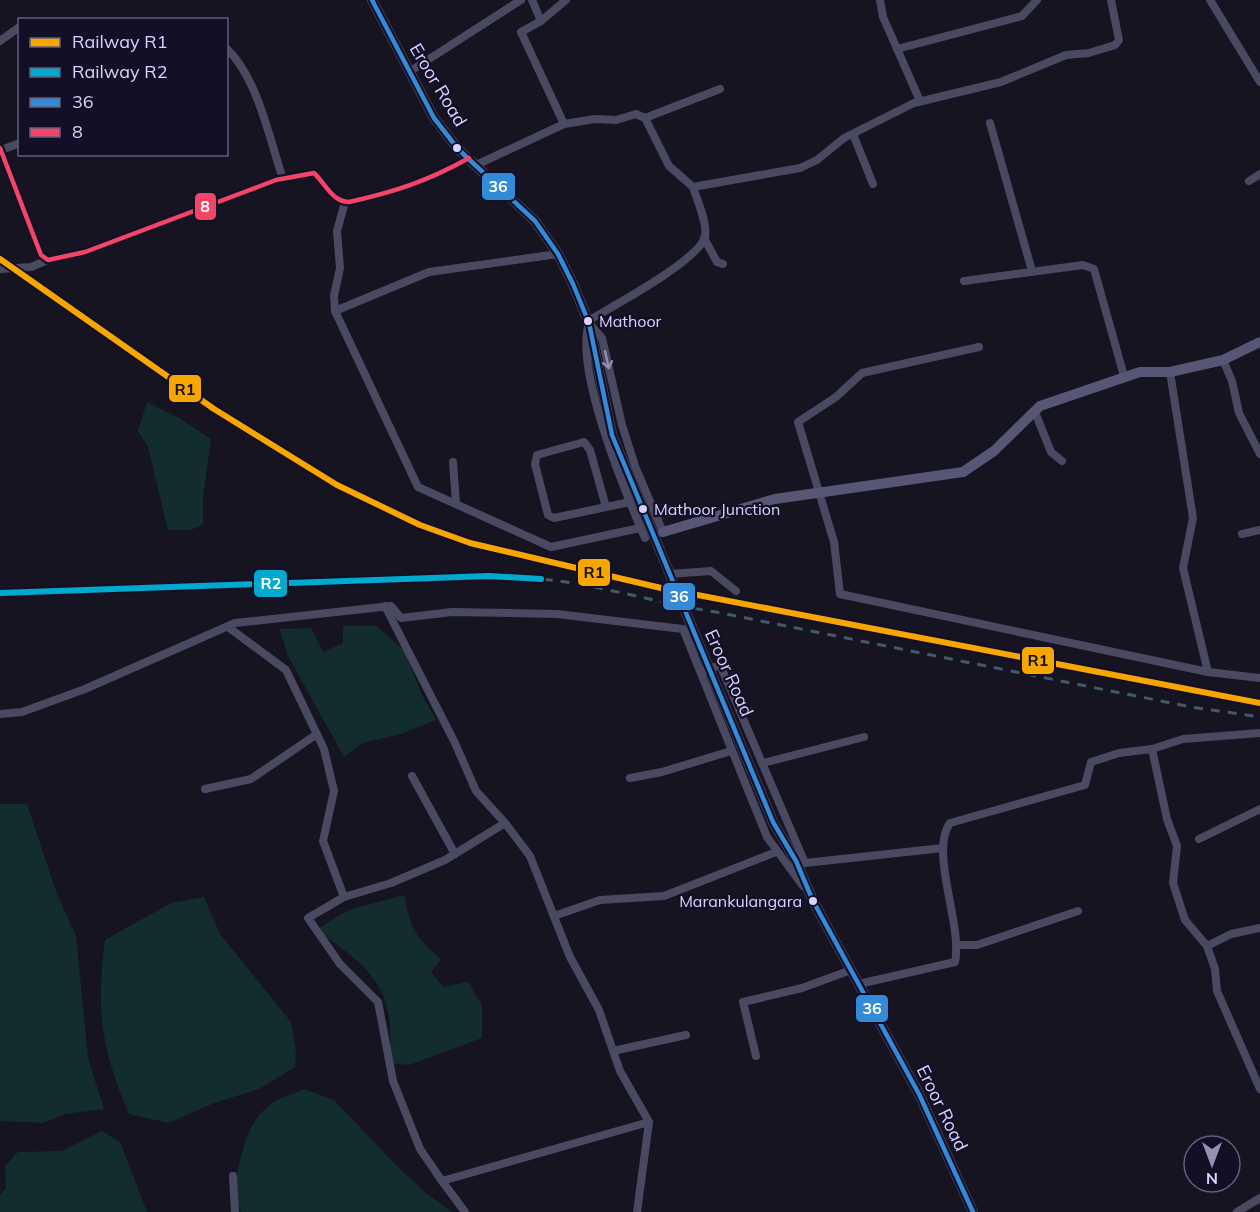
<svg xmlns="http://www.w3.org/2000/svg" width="1260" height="1212" viewBox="0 0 1260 1212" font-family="Mulish,sans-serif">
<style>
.green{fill:#132c2d}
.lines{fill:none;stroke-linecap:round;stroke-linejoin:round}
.minor{stroke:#4a4962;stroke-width:8}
.secondary{stroke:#575674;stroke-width:10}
.rail{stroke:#43596b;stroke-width:3;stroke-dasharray:9 8;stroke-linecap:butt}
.bus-1-casing{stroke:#130f26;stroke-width:9}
.bus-2-casing{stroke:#130f26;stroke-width:9}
.bus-1{stroke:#338bd7;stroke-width:4.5}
.bus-2{stroke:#f34667;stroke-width:4.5}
.rail-1-casing{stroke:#130f26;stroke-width:10}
.rail-2-casing{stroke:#130f26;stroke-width:10}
.rail-1{stroke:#f7a600;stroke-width:6}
.rail-2{stroke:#00a9ce;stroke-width:6}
.oneway{stroke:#928eb0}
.bus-dot{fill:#d9d4ff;stroke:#130f26;stroke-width:2}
.labels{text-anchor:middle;stroke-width:4.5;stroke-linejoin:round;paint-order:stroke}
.bus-label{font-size:16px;fill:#d9d4ff;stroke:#130f26;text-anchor:start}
.street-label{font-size:18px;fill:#d9d4ff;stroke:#130f26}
.line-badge{stroke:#130f26;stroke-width:2}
.badge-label{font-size:16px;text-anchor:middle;font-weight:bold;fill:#fff}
.pale-badge-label{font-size:16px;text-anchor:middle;font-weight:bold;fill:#111}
</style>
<rect width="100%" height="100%" fill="#161421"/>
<g class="green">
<polygon points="147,402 179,418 211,439 203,498 203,524 191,530 168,530 148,447 138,431"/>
<polygon points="343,626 376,626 404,650 422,695 436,720 401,734 362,743 344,757 287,654 280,629 311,628 323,652 343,643"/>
<polygon points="0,804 27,804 57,894 76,936 88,1058 104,1109 65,1114 43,1123 0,1121"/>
<path d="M 404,895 C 411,929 414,936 441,959 L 431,972 L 443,987 L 468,982 L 482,1005 L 482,1038 L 409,1065 L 389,1063 C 397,989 373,969 316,930 L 348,910 Z"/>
<path d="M 204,897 L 220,934 L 291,1022 L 296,1050 L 295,1067 L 259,1089 L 214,1103 L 169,1123 L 129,1114 C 101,1049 96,1010 105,940 L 171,903 Z"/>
<path d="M 304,1089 L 334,1100 L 398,1167 L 426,1193 L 452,1212 L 242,1212 L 233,1198 C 239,1166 243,1121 274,1102 C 283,1097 294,1094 304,1089 Z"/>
<polygon points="102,1131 120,1142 147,1212 0,1212 0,1195 6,1188 5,1166 18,1152 62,1151"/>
</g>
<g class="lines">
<g class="minor">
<polyline points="532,0 541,21 521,32 564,124"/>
<polyline points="880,0 883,17 920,101"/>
<polyline points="1210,0 1260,82"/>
<polyline points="541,21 566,0"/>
<polyline points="0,41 18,28"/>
<path d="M 226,48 C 258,78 269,138 283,179"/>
<polyline points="897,49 1022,16 1037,0"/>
<polyline points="409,72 521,0"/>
<polyline points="645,118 720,89"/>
<polyline points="990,123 1032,271"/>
<polyline points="853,134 873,184"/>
<path d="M 0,148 L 41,255 L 48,260 L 85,252 L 276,180 L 314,173 C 325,183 332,202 349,202 C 394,192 428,181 469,158"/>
<polyline points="1,150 20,143"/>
<polyline points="476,165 564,124 595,119 616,120 636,114 645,118 669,166 693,187"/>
<polyline points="1249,181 1260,174"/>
<polyline points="704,238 717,262 723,264"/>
<polyline points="558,254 429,272 335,311 418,487 551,547 640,528"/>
<polyline points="0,269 31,267 48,260"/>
<polyline points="964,281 1083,265 1094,269 1124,376"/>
<polyline points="335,311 334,296 340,268 337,231 345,202"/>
<path d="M 588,321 C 611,307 698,261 705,237 C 708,224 697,200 693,187 L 800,168 L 817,160 L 844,138 L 914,103 L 1001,82 L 1066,55 L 1089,53 L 1115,45 L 1119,40 L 1111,0"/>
<polyline points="979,347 862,373 836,397 798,422 834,542 840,594 1208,672 1260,678"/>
<polyline points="1223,360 1232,381 1239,413 1260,454"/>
<polyline points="1170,372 1193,518 1183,568 1208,672"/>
<polyline points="1035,412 1051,452 1062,461"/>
<polyline points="453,462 456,504"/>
<polyline points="606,507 590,450 584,442 537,455 535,464 548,515 554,518 630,502"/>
<polyline points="1242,534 1260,530"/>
<path d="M 645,538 C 625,492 574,369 589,323 L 602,338 L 622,425 L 635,466 L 663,532"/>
<polyline points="669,574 711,571 736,591"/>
<polyline points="385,606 455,743 476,791 505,823"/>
<polyline points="228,627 286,670 324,749 334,791 323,841 344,897 308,918 340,964 378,1002 393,1081 420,1149 442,1181 649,1122 637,1212"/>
<polyline points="704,671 720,665 805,863 943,848"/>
<polyline points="0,714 22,712 85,689 235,623 391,606 401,618 452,612 557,614 683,629 767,837 803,886"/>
<polyline points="1152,749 1167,819 1177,846 1173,883 1185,920 1207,946 1215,969 1217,991 1260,1089"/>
<polyline points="763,763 864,737"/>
<polyline points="412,776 455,854"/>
<polyline points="630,778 662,772 731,751"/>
<polyline points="205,789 251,779 317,734"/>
<polyline points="1199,839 1260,809"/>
<polyline points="344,897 391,883 445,860 505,823 530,856 570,957 599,1010 620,1071 649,1122"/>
<polyline points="554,916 600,900 664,896 776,852"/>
<polyline points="956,945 977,945 1078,911"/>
<polyline points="1207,946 1231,934 1260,928"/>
<path d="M 859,984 L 955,962 C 963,926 929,851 950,823 L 1085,785 L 1091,762 L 1119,753 L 1152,749 L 1183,739 L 1260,733"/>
<polyline points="613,1051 686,1035"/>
<polyline points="756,1056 743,1002 802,988 851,970"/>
<polyline points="233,1176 235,1212"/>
<polyline points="442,1181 465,1212"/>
<polyline points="1237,1212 1260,1198"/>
</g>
<g class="secondary">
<polyline points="372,0 434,118 458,149 535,221 558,254 573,284 589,323 612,435 773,822 796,861 813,901 919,1094 973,1212"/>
<polyline points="663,532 775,499 963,472 994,451 1040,406 1140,372 1170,372 1223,360 1260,342"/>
</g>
<g class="rail">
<polyline points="0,259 214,409 337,485 420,525 470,543 661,588 1260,703"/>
<path d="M 0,593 C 134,591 268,581 403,580 C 445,579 487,575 530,578 C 592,582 654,603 716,612 L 1191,707 L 1260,717"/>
</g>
<g class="bus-1-casing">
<polyline id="bus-1" points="372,0 434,118 458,149 535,221 558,254 573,284 589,323 612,435 773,822 796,861 813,901 919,1094 973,1212"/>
</g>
<g class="bus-2-casing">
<path id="bus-2" d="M 0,148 L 41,255 L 48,260 L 85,252 L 276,180 L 314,173 C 325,183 332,202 349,202 C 394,192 428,181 469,158"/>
</g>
<use href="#bus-1" class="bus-1"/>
<use href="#bus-2" class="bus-2"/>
<g class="rail-1-casing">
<polyline id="rail-1" points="0,259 214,409 337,485 420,525 470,543 661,588 1260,703"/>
</g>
<g class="rail-2-casing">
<polyline id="rail-2" points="0,593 489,576 541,579"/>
</g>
<use href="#rail-1" class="rail-1"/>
<use href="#rail-2" class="rail-2"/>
</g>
<defs><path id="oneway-shaft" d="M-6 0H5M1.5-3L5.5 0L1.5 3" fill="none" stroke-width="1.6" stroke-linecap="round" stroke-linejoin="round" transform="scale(1.5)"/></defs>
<use class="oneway" href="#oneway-shaft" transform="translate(607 360) rotate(77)"/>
<g class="bus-dot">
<circle cx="457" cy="148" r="5"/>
<circle cx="588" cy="321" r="5"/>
<circle cx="643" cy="509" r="5"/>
<circle cx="813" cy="901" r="5"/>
</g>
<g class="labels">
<g class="bus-label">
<text x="599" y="327">Mathoor</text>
<text x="654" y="515">Mathoor Junction</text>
<text x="802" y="907" text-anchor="end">Marankulangara</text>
</g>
<g class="street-label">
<text transform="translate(438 85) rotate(59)" y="6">Eroor Road</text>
<text transform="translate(729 673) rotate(66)" y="6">Eroor Road</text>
<text transform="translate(942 1108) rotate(64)" y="6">Eroor Road</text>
</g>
</g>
<g class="line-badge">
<rect x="481" y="172" width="35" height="29" rx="6" fill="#338bd7"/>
<rect x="194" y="192" width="23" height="29" rx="6" fill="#f34667"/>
<rect x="168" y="374" width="34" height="29" rx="6" fill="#f7a600"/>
<rect x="577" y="558" width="34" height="29" rx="6" fill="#f7a600"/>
<rect x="253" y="569" width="35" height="29" rx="6" fill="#00a9ce"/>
<rect x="662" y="582" width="34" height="29" rx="6" fill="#338bd7"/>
<rect x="1021" y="646" width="34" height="29" rx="6" fill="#f7a600"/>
<rect x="855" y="994" width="34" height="29" rx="6" fill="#338bd7"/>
</g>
<g class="badge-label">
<text x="498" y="192">36</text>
<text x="205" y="212">8</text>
<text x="271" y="589">R2</text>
<text x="679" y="602">36</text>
<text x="872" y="1014">36</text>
</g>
<g class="pale-badge-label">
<text x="185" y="395">R1</text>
<text x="594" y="578">R1</text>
<text x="1038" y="666">R1</text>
</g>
<rect x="18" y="18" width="210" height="138" fill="#130f26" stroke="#625e7d" stroke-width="1.5"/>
<rect x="30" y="38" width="30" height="9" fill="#f7a600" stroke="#625e7d" stroke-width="1.5"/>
<text x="72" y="48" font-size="18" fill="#d9d4ff">Railway R1</text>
<rect x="30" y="68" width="30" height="9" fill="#00a9ce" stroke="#625e7d" stroke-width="1.5"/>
<text x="72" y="78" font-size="18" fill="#d9d4ff">Railway R2</text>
<rect x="30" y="98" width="30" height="9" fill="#338bd7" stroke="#625e7d" stroke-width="1.5"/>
<text x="72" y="108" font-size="18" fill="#d9d4ff">36</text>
<rect x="30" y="128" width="30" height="9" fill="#f34667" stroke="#625e7d" stroke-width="1.5"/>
<text x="72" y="138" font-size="18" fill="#d9d4ff">8</text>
<g transform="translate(1212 1164) rotate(180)"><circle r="28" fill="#130f26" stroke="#625e7d" stroke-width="1.5"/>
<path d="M0-4.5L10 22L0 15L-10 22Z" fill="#9591b1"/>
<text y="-9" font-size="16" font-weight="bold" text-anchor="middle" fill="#d9d4ff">N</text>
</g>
</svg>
